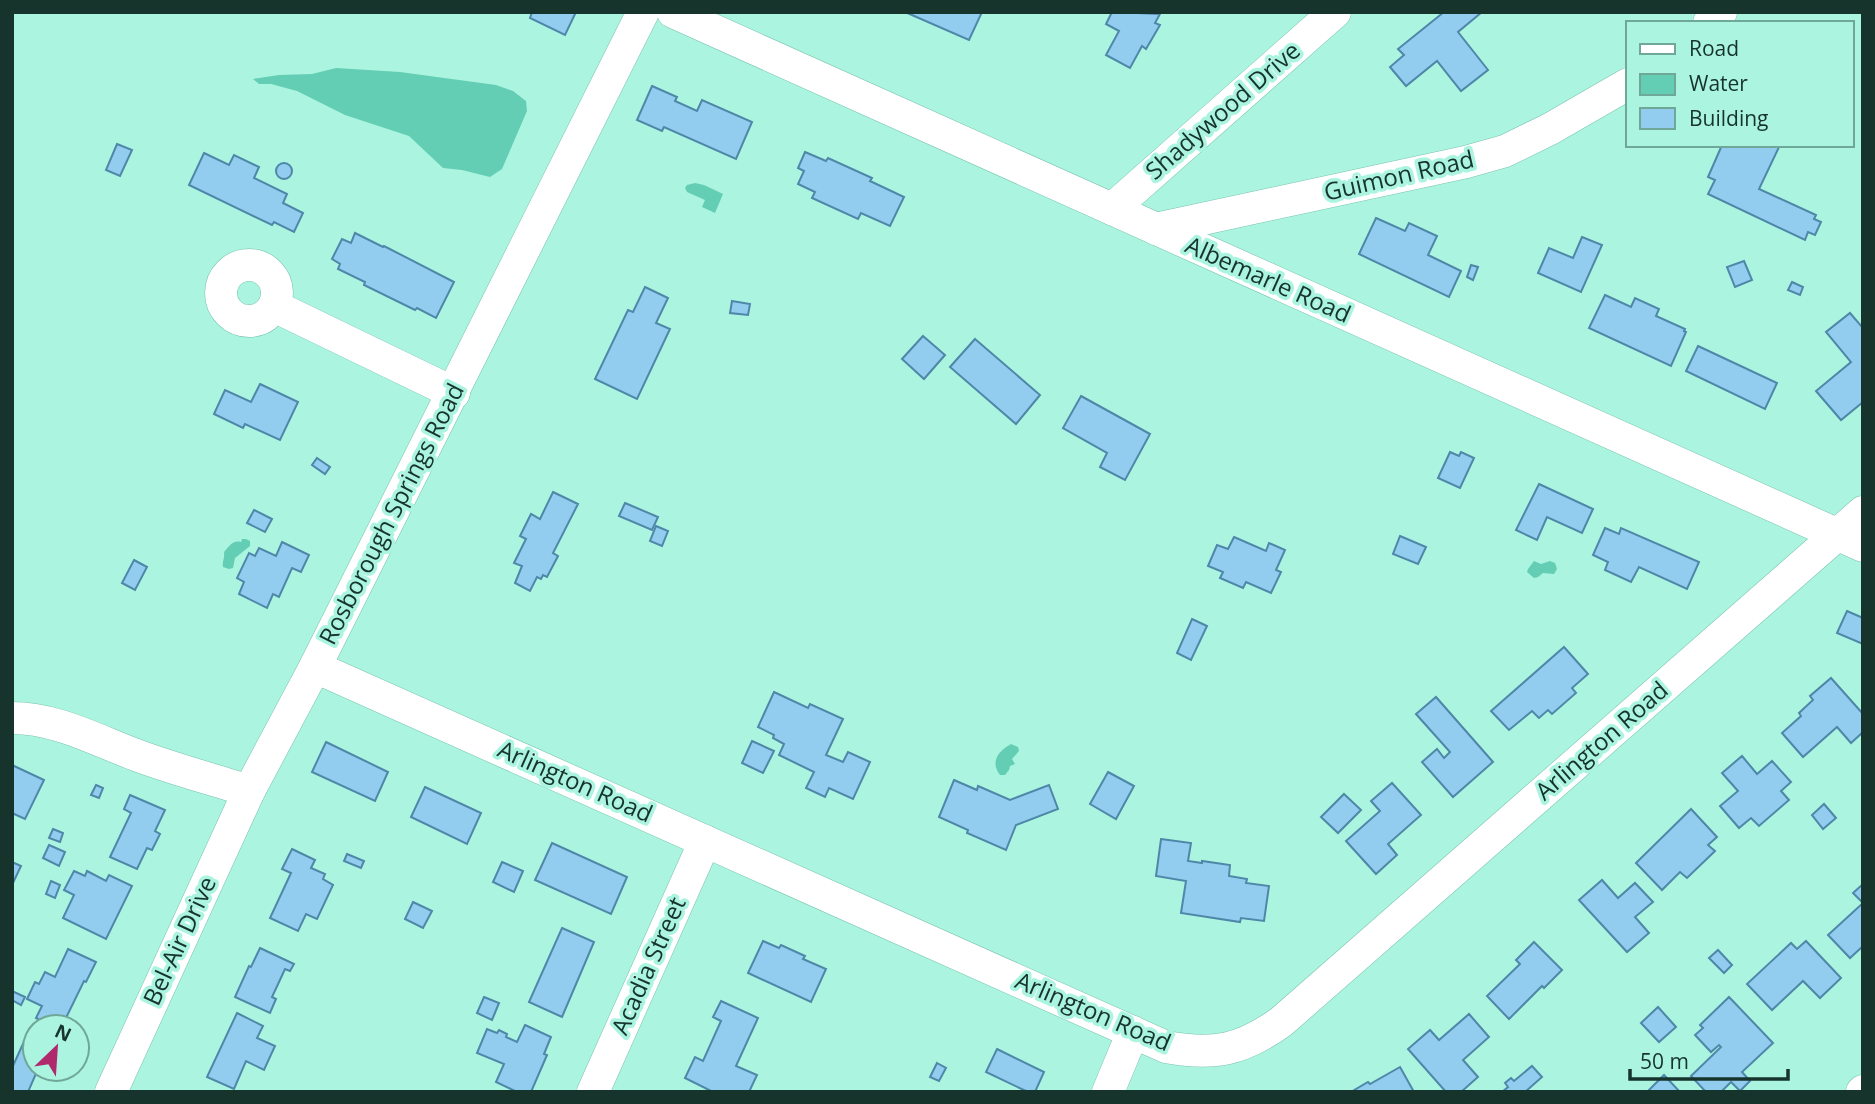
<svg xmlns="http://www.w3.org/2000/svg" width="1875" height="1104" viewBox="0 0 1875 1104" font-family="'Open Sans',sans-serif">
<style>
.water{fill:#63ceb4}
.building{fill:#92cdf0;stroke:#4e87a8;stroke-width:2}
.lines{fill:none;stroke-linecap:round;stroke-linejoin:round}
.minor-casing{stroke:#7ac3af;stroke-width:33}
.minor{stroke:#fff;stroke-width:32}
.labels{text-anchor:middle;stroke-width:7;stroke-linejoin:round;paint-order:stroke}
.street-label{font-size:24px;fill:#16342c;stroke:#abf4e0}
</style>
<rect width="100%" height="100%" fill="#abf4e0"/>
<g class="water">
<polygon points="336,68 400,72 496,85 513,91 526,101 527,111 502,169 490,177 462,170 443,168 409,136 345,115 297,91 271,84 259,84 253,79 279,75 312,74"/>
<polygon points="695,183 704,185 723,194 715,213 702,207 705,200 687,192 685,188 687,185"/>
<path d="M 242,539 L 246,539 L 250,541 L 250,546 L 235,558 L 233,568 L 229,569 L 223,567 C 222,561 225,558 224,552 C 230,546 232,540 241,542 Z"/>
<polygon points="1534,561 1541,564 1550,561 1555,563 1557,569 1554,574 1543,573 1538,577 1534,578 1527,572 1528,569"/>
<path d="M 1011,744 L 1018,747 L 1019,751 L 1012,759 L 1015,764 L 1010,766 L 1009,770 L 1005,775 L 1000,775 C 990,762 998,751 1011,744 Z"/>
</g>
<g class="building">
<polygon points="532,12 576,12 565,35 530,18"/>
<polygon points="905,12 982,12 969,40"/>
<polygon points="1112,12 1160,14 1155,23 1160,25 1146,49 1142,46 1130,68 1106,55 1119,31 1106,24"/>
<polygon points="1444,12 1482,12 1458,32 1488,70 1461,91 1437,61 1406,86 1390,67 1404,55 1398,49"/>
<polygon points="652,86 677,97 675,101 697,111 702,100 752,122 736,159 664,127 662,131 637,120"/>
<polygon points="117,144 132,150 120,176 106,170"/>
<polygon points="1722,145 1780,145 1759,189 1816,215 1814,219 1821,222 1815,235 1808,232 1805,240 1708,194 1715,180 1708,177"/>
<polygon points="805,152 826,161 828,158 872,178 870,181 904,197 890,226 861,213 858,219 812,198 815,192 798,184 804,171 798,168"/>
<polygon points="204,153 229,165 234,155 259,167 254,178 287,194 283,203 303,213 294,232 274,222 272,225 189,185"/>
<circle cx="284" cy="171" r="8"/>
<polygon points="1376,218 1405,231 1409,223 1437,236 1428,255 1461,271 1449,297 1359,254"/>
<polygon points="355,233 383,247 384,246 454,282 436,318 417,308 415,310 364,285 365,282 338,269 340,264 332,259 342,239 351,243"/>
<polygon points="1582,237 1602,245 1581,292 1538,273 1549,248 1573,258"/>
<polygon points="1744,261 1752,280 1735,287 1727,267"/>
<polygon points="1471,265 1478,267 1473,280 1467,277"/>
<polygon points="1792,282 1803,287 1800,295 1788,290"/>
<polygon points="645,287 668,298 656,323 670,329 637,399 595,379 628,310 633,312"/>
<polygon points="1605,295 1631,307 1635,298 1659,309 1656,316 1685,329 1684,331 1686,332 1671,366 1589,328"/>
<polygon points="732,301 750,304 748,315 730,313"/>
<polygon points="1850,313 1863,328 1863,402 1841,420 1816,391 1851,362 1826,332"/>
<polygon points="923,336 945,355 924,379 902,359"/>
<polygon points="975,339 1040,395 1016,424 950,367"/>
<polygon points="1698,346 1777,383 1765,409 1686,371"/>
<polygon points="260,384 298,402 280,440 245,424 243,428 214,414 225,390 251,402"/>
<polygon points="1081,396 1150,434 1125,480 1100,467 1107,453 1063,428"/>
<polygon points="1450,452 1459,456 1461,452 1474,458 1460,488 1438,478"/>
<polygon points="317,458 330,467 325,474 312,465"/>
<polygon points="1539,484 1593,509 1582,533 1547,517 1537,540 1516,530"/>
<polygon points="553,492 578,504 553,553 558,556 547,577 543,575 541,579 537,577 530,591 515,583 522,566 514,563 526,539 520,536 531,514 540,519"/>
<polygon points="625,503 658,517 652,530 619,516"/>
<polygon points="254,510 272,519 265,532 247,523"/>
<polygon points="656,526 668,531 662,546 650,541"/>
<polygon points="1605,528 1619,534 1621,528 1699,562 1687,589 1639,567 1631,582 1605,570 1608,562 1593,555"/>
<polygon points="1400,536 1426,547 1418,564 1393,554"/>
<polygon points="1234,537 1266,551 1269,543 1285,550 1276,570 1281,572 1271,593 1246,582 1243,588 1220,578 1223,572 1208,566 1217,545 1228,549"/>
<polygon points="282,542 309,555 301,572 292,568 279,597 273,594 267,608 239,594 244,582 237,578 249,553 255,556 259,548 276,556"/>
<polygon points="134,560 147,567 135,590 122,583"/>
<polygon points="1847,611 1863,618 1863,644 1837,633"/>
<polygon points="1192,619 1207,626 1191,660 1177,653"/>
<polygon points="1564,647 1588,674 1572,688 1576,693 1552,714 1548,710 1539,718 1532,711 1509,730 1491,711"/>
<polygon points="1831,678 1863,714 1863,732 1851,743 1837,727 1803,757 1782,733 1801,716 1799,713 1813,700 1810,696"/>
<polygon points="774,692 808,708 810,704 843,719 826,755 843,762 848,752 870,762 853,799 829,788 825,797 806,788 814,772 779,755 784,744 773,738 774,735 758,727"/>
<polygon points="1436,697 1493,762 1453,797 1422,762 1437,749 1444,758 1450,752 1416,714"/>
<polygon points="752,741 774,751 763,773 742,763"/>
<polygon points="326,742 388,772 375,801 312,772"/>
<polygon points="1742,756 1757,774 1772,761 1791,782 1781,791 1789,800 1759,826 1751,818 1739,828 1720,806 1738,791 1722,773"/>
<polygon points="12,765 44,780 25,819 12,813"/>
<polygon points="1108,772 1134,786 1116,819 1090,804"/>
<polygon points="954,780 977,790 978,786 1010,800 1049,785 1058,809 1016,825 1006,850 967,833 968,830 939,817"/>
<polygon points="1392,783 1421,815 1388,844 1397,855 1376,874 1346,841 1380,811 1371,801"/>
<polygon points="96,785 103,788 99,798 91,795"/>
<polygon points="425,787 481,813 467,844 411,817"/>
<polygon points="1344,794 1361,810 1338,833 1321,817"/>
<polygon points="130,795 165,810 155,831 160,834 152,850 147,848 137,869 110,857 131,813 124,809"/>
<polygon points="1824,804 1836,818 1823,829 1812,815"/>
<polygon points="1691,809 1717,837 1708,845 1715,851 1687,878 1680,872 1662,890 1636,863"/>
<polygon points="53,829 63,833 60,842 49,838"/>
<polygon points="1161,839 1191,843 1188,861 1202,863 1202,861 1230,865 1229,876 1247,879 1246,883 1269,886 1264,921 1241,918 1240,922 1181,913 1186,881 1156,876"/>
<polygon points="552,843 627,877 611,914 535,880"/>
<polygon points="49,845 65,852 59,866 43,858"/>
<polygon points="292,849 315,860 311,868 325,874 323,879 333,885 317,919 306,914 298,931 270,918 291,873 282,869"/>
<polygon points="347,854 364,861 361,868 344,861"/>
<polygon points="12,862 21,866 12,885"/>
<polygon points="502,862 523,871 514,892 493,882"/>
<polygon points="74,871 85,876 87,871 106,881 109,875 132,886 106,939 63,918 74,895 64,890"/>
<polygon points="1602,880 1618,898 1635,883 1653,902 1635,917 1649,933 1627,952 1579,900"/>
<polygon points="51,881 60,885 55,898 46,894"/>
<polygon points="1863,884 1863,946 1850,958 1828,935 1863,903 1853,893"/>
<polygon points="413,902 432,911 423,928 405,919"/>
<polygon points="562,928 594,942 562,1017 529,1002"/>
<polygon points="763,941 779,948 781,945 805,956 803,959 826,969 811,1002 748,973"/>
<polygon points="1806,941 1841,978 1820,998 1803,981 1772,1010 1747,984 1791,943 1797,949"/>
<polygon points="1534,942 1562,970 1544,988 1542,986 1509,1019 1487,996 1520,964 1516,960"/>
<polygon points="260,948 294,964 290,971 285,969 272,997 276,999 270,1013 235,997 249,966 251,967"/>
<polygon points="68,949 96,962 86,982 84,981 63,1024 56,1021 54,1027 36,1018 42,1006 27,999 35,982 39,984 45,972 55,977"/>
<polygon points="1718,950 1732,965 1724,973 1709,958"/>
<polygon points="12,991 25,997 21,1005 12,1000"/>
<polygon points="484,997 499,1003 492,1020 477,1013"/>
<polygon points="1729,997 1773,1043 1742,1072 1750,1081 1740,1091 1731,1082 1721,1092 1706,1092 1691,1076 1721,1047 1719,1045 1711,1052 1695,1035 1703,1028 1700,1025"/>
<polygon points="721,1001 758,1018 736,1066 757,1075 749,1092 713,1092 685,1078 695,1057 703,1061 721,1021 713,1017"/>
<polygon points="1658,1007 1676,1027 1659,1042 1641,1023"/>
<polygon points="237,1013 263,1026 257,1038 275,1046 264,1070 246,1061 234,1089 207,1077"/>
<polygon points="1469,1014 1489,1037 1463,1060 1478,1077 1461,1092 1446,1092 1408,1049 1430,1030 1439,1040"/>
<polygon points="525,1025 551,1037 544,1054 547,1055 531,1092 517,1092 496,1082 504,1064 477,1053 487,1029 497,1033 499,1030 507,1034 506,1037 517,1042"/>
<polygon points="27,1035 35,1038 35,1069 38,1069 28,1092 12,1092 12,1068"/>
<polygon points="997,1049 1044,1072 1035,1092 1028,1092 986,1072"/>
<polygon points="937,1063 946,1068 939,1081 930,1077"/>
<polygon points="1532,1066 1542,1077 1525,1092 1502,1092 1508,1087 1505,1083 1511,1078 1514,1081"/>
<polygon points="1400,1067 1414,1092 1351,1092 1368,1082 1370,1084"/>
<polygon points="1664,1075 1680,1092 1647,1092"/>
</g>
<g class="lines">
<g class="minor-casing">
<g id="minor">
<polyline points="673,12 1863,546"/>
<polyline points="1709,23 1721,12"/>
<polyline points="1112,209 1335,12"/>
<polyline points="1156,229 1466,162 1505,151 1550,129 1628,84"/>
<circle cx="249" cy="293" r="28"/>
<polyline points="274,306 454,393"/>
<path d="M 315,667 L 1166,1047 C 1214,1056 1242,1050 1281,1022 L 1863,512"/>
<path d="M 12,718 C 56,718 96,740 136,755 C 173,769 212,779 249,791"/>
<polyline points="111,1092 249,791 315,667 643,12"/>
<polyline points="593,1092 705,841"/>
<polyline points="1108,1092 1133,1032"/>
<polyline points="1862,1092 1863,1091"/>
</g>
</g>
<use href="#minor" class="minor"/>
</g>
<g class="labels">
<g class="street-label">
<text transform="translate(1223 111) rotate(-41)" y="8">Shadywood Drive</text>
<text transform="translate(1399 176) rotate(-13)" y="8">Guimon Road</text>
<text transform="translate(1268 280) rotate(24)" y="8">Albemarle Road</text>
<text transform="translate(392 514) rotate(-63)" y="8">Rosborough Springs Road</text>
<text transform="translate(1602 741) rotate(-41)" y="8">Arlington Road</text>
<text transform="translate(575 782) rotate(24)" y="8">Arlington Road</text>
<text transform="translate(180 941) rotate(-65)" y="8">Bel-Air Drive</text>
<text transform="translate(649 966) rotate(-66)" y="8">Acadia Street</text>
<text transform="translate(1093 1012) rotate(23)" y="8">Arlington Road</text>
</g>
</g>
<rect width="1875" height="1104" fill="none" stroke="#16342c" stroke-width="28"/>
<rect x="1626" y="21" width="228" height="126" fill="#abf4e0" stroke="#6fa798" stroke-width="2"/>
<rect x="1640" y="44" width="35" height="10" fill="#ffffff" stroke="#6fa798" stroke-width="2"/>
<text x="1689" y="56" font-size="21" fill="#16342c">Road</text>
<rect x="1640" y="74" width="35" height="21" fill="#63ceb4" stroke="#6fa798" stroke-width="2"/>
<text x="1689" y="91" font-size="21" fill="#16342c">Water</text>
<rect x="1640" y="108" width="35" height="21" fill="#92cdf0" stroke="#6fa798" stroke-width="2"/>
<text x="1689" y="126" font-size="21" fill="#16342c">Building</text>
<g transform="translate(56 1048) rotate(25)"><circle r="33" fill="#abf4e0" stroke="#6fa798" stroke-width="2"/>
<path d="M0-5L12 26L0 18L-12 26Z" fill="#b0296d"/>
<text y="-10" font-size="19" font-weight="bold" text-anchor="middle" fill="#16342c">N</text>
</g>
<path d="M1630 1069v10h158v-10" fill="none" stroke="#16342c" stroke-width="3.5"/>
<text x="1640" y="1069" font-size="21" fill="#16342c" stroke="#abf4e0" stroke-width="5" paint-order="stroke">50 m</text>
</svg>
